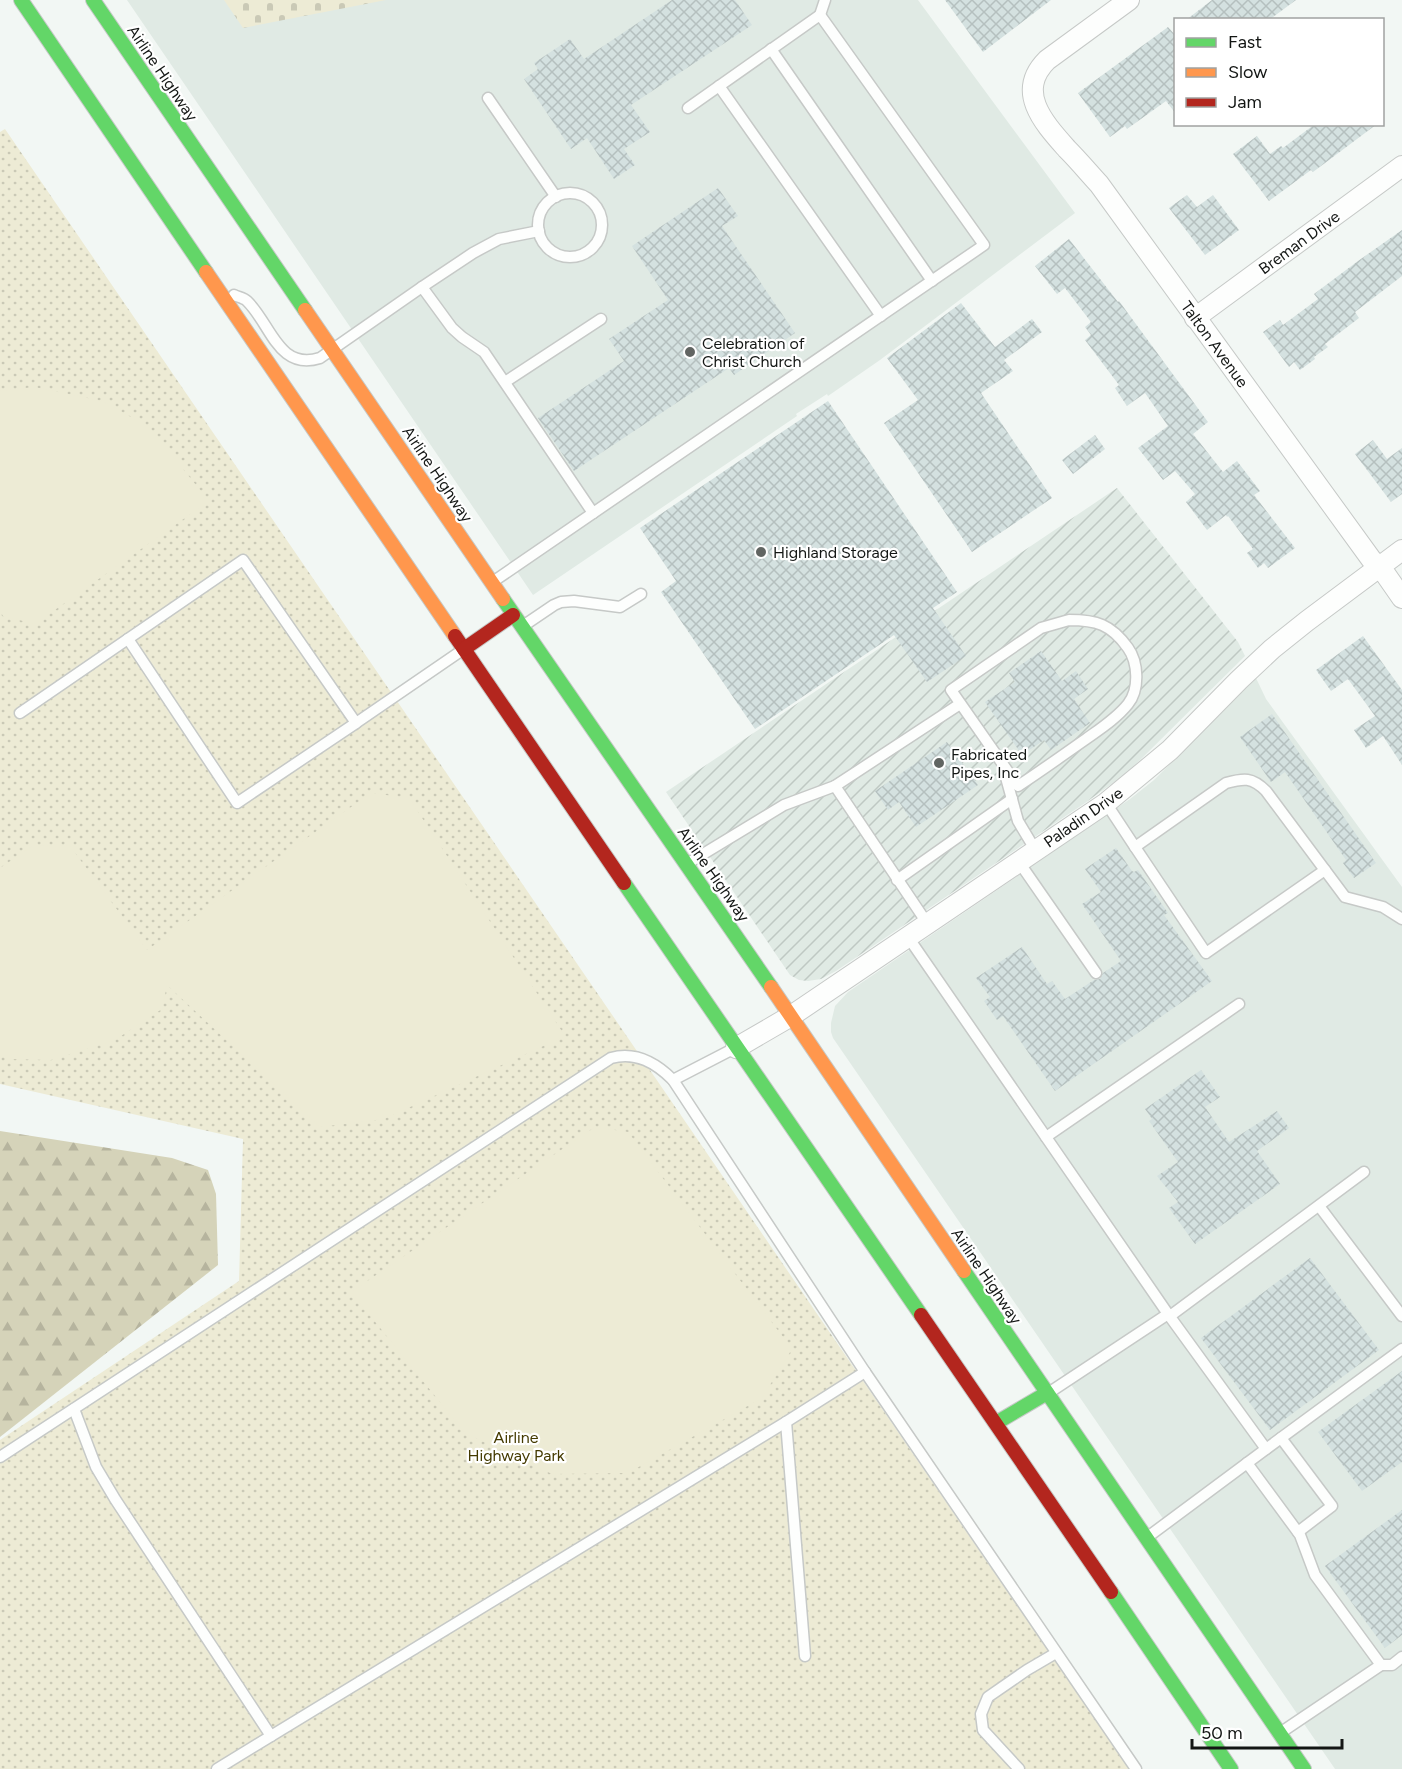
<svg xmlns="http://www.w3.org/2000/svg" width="1402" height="1769" viewBox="0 0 1402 1769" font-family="Figtree,sans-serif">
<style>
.built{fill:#e0eae4}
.industrial{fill:url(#industrial-furrows)}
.forest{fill:url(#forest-firs)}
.cemetery{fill:url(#cemetery-stones)}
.park{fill:url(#park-dots)}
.pitch{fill:#edebd5}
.building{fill:url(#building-cross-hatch)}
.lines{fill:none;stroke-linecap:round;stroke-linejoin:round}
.lane-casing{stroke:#c6c9c7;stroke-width:13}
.street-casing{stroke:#c6c9c7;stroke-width:22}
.fast-casing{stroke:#c6c9c7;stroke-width:16}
.slow-casing{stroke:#c6c9c7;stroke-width:16}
.jam-casing{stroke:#c6c9c7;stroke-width:16}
.lane{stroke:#fdfefd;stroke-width:10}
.street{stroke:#fdfefd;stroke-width:20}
.fast{stroke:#63d668;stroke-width:14}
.slow{stroke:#ff974d;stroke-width:14}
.jam{stroke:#b3261e;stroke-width:14}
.poi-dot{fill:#616562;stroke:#fff;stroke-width:2}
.labels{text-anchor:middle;stroke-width:4.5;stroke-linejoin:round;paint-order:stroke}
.street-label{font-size:16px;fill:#131614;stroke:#fff}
.poi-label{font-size:16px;fill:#131614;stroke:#fff;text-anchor:start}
.park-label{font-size:16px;fill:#443a00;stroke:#fff}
</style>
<defs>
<pattern id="industrial-furrows" width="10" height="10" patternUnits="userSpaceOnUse" patternTransform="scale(1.5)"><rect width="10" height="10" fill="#e0eae4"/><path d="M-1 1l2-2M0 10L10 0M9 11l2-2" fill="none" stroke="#bfc8c3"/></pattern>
<pattern id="forest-firs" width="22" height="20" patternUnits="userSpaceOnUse" patternTransform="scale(1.5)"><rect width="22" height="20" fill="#d5d3b9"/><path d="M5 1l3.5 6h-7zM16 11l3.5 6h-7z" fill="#b6b49e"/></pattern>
<pattern id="cemetery-stones" width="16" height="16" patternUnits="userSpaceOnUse" patternTransform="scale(1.5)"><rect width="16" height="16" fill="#edebd5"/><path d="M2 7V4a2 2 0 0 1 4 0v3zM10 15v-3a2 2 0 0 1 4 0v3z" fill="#cac9b6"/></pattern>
<pattern id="park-dots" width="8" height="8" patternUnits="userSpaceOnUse" patternTransform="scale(1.5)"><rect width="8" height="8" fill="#edebd5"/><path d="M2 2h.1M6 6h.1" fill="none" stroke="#cac9b6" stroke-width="1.8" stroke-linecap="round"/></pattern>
<pattern id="building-cross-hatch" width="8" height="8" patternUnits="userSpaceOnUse" patternTransform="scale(1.5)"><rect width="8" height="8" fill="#d4e1e0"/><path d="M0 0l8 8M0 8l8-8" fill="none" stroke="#b5c0bf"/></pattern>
</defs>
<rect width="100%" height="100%" fill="#f2f7f4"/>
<g class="built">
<polygon points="127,0 918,0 1075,213 880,360 828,396 827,394 796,414 797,416 533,595"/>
<polygon points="1256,678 1266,699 1402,887 1402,1769 1335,1769 833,1038 831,1032 831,1023 835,1006 848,992 1130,799 1154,780"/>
</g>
<polygon class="industrial" points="1117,488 1238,642 1245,656 1127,773 1085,803 836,971 821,979 808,981 799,980 790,975 666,792"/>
<polygon class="forest" points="0,1131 172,1158 208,1170 216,1194 218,1265 0,1437"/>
<polygon class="cemetery" points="224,0 386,0 243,28"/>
<polygon class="park" points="5,129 1129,1769 0,1769 0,1440 239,1281 243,1139 0,1084 0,132"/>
<g class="pitch">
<polygon points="34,387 102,401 149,427 209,501 35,624 3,616 0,611 0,391"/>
<polygon points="371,793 409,798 565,1036 384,1119 320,1127 167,985 162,1009 115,1040 51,1060 8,1059 0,1055 0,868 34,845 70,846 147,950"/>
<polygon points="595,1127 628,1132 792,1349 762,1398 628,1473 552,1474 465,1433 351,1292"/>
</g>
<g class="building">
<polygon points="672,0 735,0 752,25 631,105 650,132 624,149 635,165 614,179 587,138 571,149 524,79 538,69 534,63 570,39 584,59"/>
<polygon points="945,0 1051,0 983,52"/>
<polygon points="1212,0 1296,0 1269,20 1186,20"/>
<polygon points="1168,27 1176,36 1176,114 1166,101 1127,129 1125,126 1110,137 1078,93"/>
<polygon points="1315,124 1377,124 1313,172 1311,170 1269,201 1233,154 1257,136 1270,154 1281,146 1283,148"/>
<polygon points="718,188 738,216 722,226 795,333 734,375 729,368 574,471 538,418 624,361 609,339 668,300 632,246"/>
<polygon points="1187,195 1197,207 1213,195 1239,230 1205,255 1169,208"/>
<polygon points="1402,230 1402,276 1355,312 1359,318 1325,344 1328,347 1314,357 1315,359 1300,370 1294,362 1289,367 1263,332 1280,320 1283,325 1318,299 1314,294 1358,261"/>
<polygon points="1069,239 1118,302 1119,301 1208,422 1193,434 1223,472 1237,461 1260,491 1254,495 1295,548 1268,568 1264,563 1258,568 1247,553 1253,549 1228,516 1227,517 1226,515 1207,530 1186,502 1195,494 1175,471 1163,480 1138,448 1168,426 1145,393 1127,406 1115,388 1119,385 1085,340 1091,335 1085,327 1091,322 1065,288 1057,294 1035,266"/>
<polygon points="961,303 995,347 1032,319 1042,332 1004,360 1013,371 981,393 1052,498 972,552 884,423 918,400 887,358"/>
<polygon points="828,401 957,592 933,608 966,656 927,682 894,635 755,729 661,592 676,581 640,528"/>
<polygon points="1095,435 1105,449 1073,474 1062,460"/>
<polygon points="1373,440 1387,459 1402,448 1402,494 1391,502 1355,454"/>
<polygon points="1363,636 1402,690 1402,765 1383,736 1366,748 1354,730 1375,716 1348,679 1331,691 1316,670"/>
<polygon points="1041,651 1062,681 1076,671 1088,689 1074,699 1090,723 1051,750 1044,740 1022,755 985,702 1015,682 1009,673"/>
<polygon points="1272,714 1376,863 1354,878 1343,863 1346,860 1285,772 1271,782 1240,737"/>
<polygon points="947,742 978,785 916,827 899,802 888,810 875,791"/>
<polygon points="1116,848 1132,871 1134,872 1138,870 1168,913 1164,915 1212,981 1055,1091 1003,1016 997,1020 984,1001 990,997 976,978 1022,947 1047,984 1052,981 1065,999 1094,980 1100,979 1103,973 1121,961 1082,904 1101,892 1085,869"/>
<polygon points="1201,1070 1220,1097 1205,1107 1229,1142 1277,1111 1289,1128 1257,1151 1280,1184 1195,1244 1169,1208 1178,1202 1157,1176 1178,1162 1149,1121 1152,1119 1145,1109"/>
<polygon points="1310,1258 1379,1350 1270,1430 1201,1338"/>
<polygon points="1402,1371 1402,1462 1362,1491 1318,1432"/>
<polygon points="1402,1510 1402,1635 1385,1648 1325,1566"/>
</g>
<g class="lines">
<g class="lane-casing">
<g id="lane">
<polyline points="820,15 825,0"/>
<polyline points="771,49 932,281"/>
<polyline points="719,86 881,316"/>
<polyline points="488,98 556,197"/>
<circle cx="570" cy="225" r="32"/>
<polyline points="422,287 452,328 462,337 484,352 593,513"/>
<path d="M 234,295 C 238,297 244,298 247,301 C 271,324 278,371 320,358 L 422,287 L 473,253 L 499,239 L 539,231"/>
<polyline points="505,382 601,319"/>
<polyline points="494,581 984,245 820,15 688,108"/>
<path d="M 1069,620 C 1096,620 1111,624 1128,648 C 1138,662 1140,689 1128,704 C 1117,718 1100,729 1086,739 C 1063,755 1041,771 1018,786 L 951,690 L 1041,628 Z"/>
<polyline points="523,626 554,605 561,602 574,601 620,607 641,594"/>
<polyline points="128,639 237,803 356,723"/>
<polyline points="20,713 243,560 356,723 461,651"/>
<polyline points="1005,774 1018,821 1036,851"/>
<polyline points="835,786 960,704"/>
<path d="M 1106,803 L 1135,847 L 1226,783 C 1244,778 1252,777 1266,791 L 1345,897 L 1383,907 L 1402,919"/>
<polyline points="1135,847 1206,953 1325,870"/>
<polyline points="690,862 784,805 835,786 927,923"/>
<polyline points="1019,862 1096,973"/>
<polyline points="897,880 1012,799"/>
<polyline points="908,937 1168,1314 1266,1449 1149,1536"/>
<polyline points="1046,1137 1239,1004"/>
<polyline points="1319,1206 1402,1316"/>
<polyline points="1170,1316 1364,1172"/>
<polyline points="865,1372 1136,1769"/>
<polyline points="1050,1392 1168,1314"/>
<polyline points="74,1409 96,1467 115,1499 271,1736"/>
<polyline points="786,1422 805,1656"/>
<polyline points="1281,1438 1332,1506 1298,1532"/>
<polyline points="1266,1449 1402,1349"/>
<path d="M 0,1457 L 611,1058 C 636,1051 656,1063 673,1080"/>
<polyline points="1247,1463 1300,1535 1315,1575 1381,1665 1283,1731"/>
<polyline points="1381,1665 1392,1665 1402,1657"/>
<polyline points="217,1769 786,1422 865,1372 673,1080 733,1049"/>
<polyline points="1019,1769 983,1730 981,1714 988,1697 1027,1670 1056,1653"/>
</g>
</g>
<g class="street-casing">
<g id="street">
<path d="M 1129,0 L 1047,60 C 1015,92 1044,123 1067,149 C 1078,160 1088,172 1099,184 L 1371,559 L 1386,575 L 1402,598"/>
<polyline points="1195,318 1402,166"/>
<polyline points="736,1048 791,1016 1106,803 1170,750 1239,680 1272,649 1307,621 1402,550"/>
</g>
</g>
<g class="fast-casing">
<g id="fast">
<polyline points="21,0 206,272"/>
<polyline points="93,0 305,310"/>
<polyline points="503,599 771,987"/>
<polyline points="624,883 921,1315"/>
<polyline points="964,1271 1304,1769"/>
<polyline points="996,1423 1047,1393"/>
<polyline points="1111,1592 1231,1769"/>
</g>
</g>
<g class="slow-casing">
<g id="slow">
<polyline points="206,272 455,636"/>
<polyline points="305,310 503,599"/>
<polyline points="771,987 964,1271"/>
</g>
</g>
<g class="jam-casing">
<g id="jam">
<polyline points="455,636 624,883"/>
<polyline points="464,649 513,615"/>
<polyline points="921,1315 1111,1592"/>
</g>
</g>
<use href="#lane" class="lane"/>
<use href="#street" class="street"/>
<use href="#fast" class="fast"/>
<use href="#slow" class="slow"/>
<use href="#jam" class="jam"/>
</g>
<g class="poi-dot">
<circle cx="690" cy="352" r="6"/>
<circle cx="761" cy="552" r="6"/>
<circle cx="939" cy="763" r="6"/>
</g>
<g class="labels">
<g class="street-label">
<text transform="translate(163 73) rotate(56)" y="6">Airline Highway</text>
<text transform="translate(1299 242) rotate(-36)" y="6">Breman Drive</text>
<text transform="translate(1215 344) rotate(54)" y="6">Talton Avenue</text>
<text transform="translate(438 474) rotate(56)" y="6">Airline Highway</text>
<text transform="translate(1083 817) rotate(-35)" y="6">Paladin Drive</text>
<text transform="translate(714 874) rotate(55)" y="6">Airline Highway</text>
<text transform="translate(987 1276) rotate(56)" y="6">Airline Highway</text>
</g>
<g class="poi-label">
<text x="702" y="349">Celebration of<tspan x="702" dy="18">Christ Church</tspan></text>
<text x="773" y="558">Highland Storage</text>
<text x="951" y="760">Fabricated<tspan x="951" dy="18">Pipes, Inc</tspan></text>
</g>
<g class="park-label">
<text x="516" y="1443">Airline<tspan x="516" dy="18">Highway Park</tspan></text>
</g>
</g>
<rect x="1174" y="18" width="210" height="108" fill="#ffffff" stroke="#a1a2a1" stroke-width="1.5"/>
<rect x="1186" y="38" width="30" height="9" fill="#63d668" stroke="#a1a2a1" stroke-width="1.5"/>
<text x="1228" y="48" font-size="18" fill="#131614">Fast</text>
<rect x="1186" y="68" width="30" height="9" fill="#ff974d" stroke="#a1a2a1" stroke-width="1.5"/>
<text x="1228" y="78" font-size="18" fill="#131614">Slow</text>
<rect x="1186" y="98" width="30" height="9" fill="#b3261e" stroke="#a1a2a1" stroke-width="1.5"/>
<text x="1228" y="108" font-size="18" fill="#131614">Jam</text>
<path d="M1192 1739v9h150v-9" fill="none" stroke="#131614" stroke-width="3"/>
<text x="1201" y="1739" font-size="18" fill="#131614" stroke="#ffffff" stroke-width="4.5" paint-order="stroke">50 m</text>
</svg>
